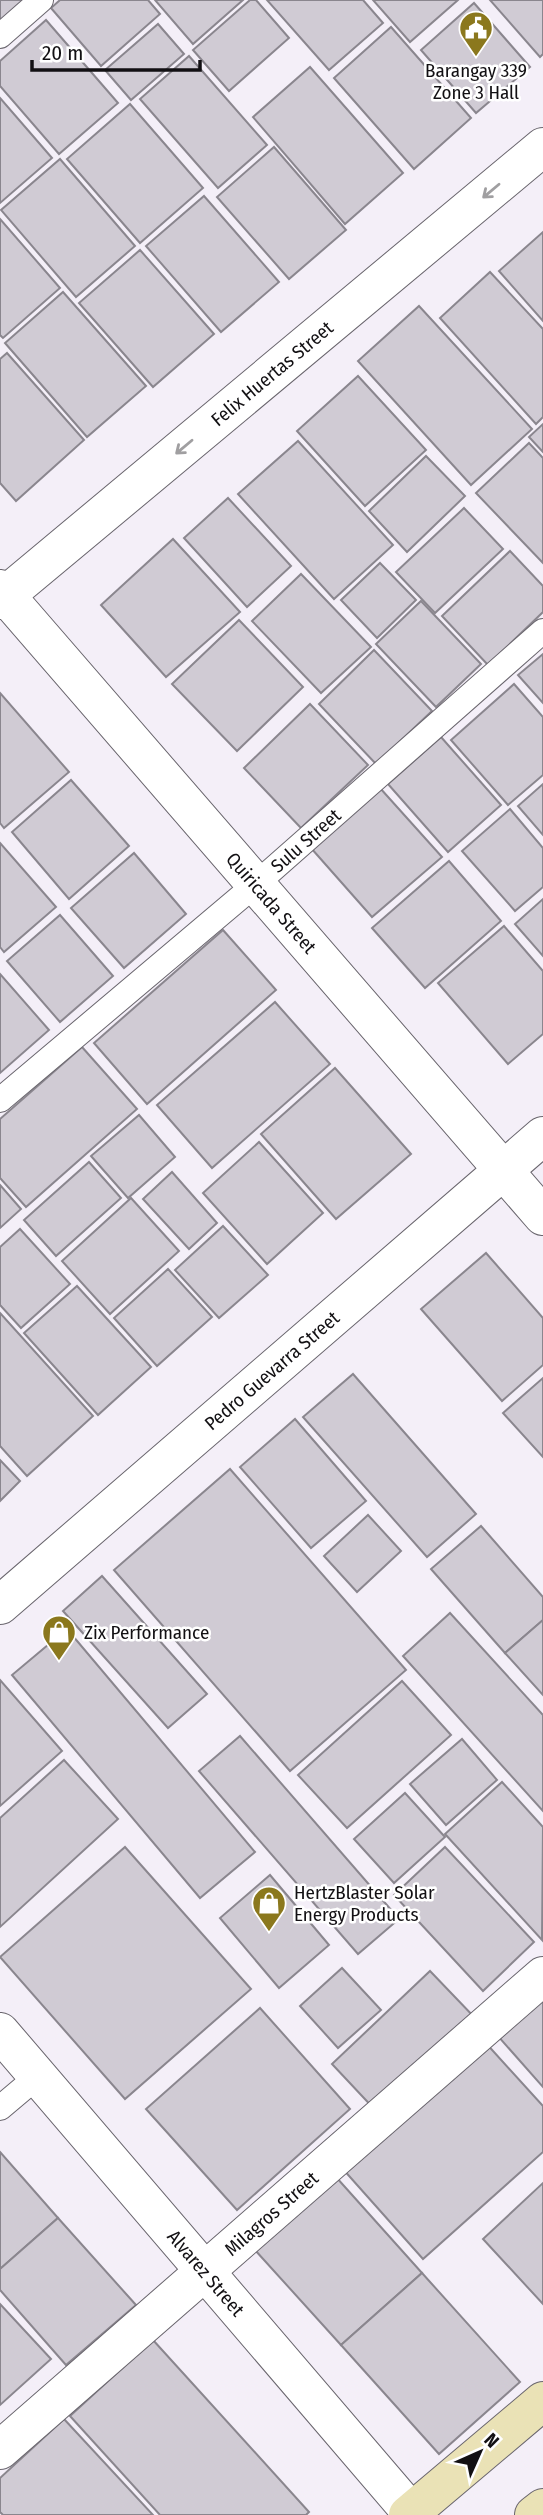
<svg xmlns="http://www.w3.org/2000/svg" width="543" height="2515" viewBox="0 0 543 2515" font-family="'Fira Sans Condensed',sans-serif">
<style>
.building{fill:#d0cbd4;stroke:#8a868e;stroke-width:2}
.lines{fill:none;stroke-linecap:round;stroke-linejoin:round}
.service-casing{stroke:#69656d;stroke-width:26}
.minor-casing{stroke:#69656d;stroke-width:40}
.tertiary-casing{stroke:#69656d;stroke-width:40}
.secondary-casing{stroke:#69656d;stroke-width:40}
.service{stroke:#fff;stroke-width:24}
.minor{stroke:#fff;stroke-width:38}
.tertiary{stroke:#fff;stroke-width:38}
.secondary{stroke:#eae2b6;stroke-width:38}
.oneway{stroke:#a09fa1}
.labels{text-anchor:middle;stroke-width:5;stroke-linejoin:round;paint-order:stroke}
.poi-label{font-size:19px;fill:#121013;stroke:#fff;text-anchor:start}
.street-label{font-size:19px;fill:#121013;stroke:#fff}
</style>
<rect width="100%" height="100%" fill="#f4eff8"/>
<g class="building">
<polygon points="0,0 25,0 0,22"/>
<polygon points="60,0 148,0 160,14 101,66 51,8"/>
<polygon points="155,0 243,0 193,44"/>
<polygon points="250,0 256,0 289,38 229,91 193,50"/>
<polygon points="267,0 363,0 383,23 329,70"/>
<polygon points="373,0 458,0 410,42"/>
<polygon points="490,0 543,0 543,54 540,57"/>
<polygon points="474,3 530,67 476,113 421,50"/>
<polygon points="46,20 118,103 59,154 0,86 0,61"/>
<polygon points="158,24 184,54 131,100 105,70"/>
<polygon points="391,27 471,118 414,169 334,78"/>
<polygon points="189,56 267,145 218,188 140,99"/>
<polygon points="310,67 403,173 345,224 253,117"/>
<polygon points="0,98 52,158 0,203"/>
<polygon points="130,104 203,188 140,243 67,159"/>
<polygon points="274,147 346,230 289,279 217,197"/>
<polygon points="60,159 135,246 76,297 1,210"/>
<polygon points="204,196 279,282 221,332 146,246"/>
<polygon points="0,219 60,288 3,338 0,335"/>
<polygon points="543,232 543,321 499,271"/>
<polygon points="140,250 214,334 153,387 79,303"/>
<polygon points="490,272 543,329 543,417 536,424 440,318"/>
<polygon points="63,292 146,386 87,437 5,343"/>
<polygon points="419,306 532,429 471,485 358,361"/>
<polygon points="7,353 84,440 16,501 0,483 0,359"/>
<polygon points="358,376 426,450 365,506 297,431"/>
<polygon points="543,424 543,452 529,437"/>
<polygon points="298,441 393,545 334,599 238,494"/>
<polygon points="529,443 543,458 543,563 476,493"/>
<polygon points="426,456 465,496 407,552 369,511"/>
<polygon points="228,498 291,566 247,607 184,538"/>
<polygon points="464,508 503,549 435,613 396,572"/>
<polygon points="173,539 240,612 166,677 101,605"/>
<polygon points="510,551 543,586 543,612 488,665 442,616"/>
<polygon points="380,563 416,600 377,638 341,600"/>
<polygon points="301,574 371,647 321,693 252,621"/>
<polygon points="421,601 481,664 436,707 376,644"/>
<polygon points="239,620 303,687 237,751 172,684"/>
<polygon points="374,650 432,711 376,764 319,704"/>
<polygon points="543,654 543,703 518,675"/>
<polygon points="514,684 543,717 543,775 508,805 451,740"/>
<polygon points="0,693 69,772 4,828 0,823"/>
<polygon points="310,704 368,765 301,828 244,768"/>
<polygon points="441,737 501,805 448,852 388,784"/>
<polygon points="71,780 129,846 69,899 12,832"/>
<polygon points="543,784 543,835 518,806"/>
<polygon points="380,788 442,857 372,917 311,848"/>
<polygon points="510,809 543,848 543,887 515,911 462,851"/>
<polygon points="0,843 56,907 4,952 0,947"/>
<polygon points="134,853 186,914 124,968 71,908"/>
<polygon points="449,861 501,921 425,988 372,928"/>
<polygon points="543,899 543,956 515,924"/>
<polygon points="60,915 113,976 60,1022 7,961"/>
<polygon points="504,926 543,971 543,1034 508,1064 438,983"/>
<polygon points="223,930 276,990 147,1104 94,1043"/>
<polygon points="0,974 49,1030 0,1073"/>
<polygon points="275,1002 330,1064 212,1168 157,1105"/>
<polygon points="82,1047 137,1109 26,1207 0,1178 0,1119"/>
<polygon points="335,1068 411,1154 336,1219 261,1134"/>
<polygon points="139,1115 175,1157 128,1198 91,1156"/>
<polygon points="259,1142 323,1213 267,1264 203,1193"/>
<polygon points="89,1162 121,1198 56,1256 24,1220"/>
<polygon points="172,1172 217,1223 189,1249 143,1199"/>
<polygon points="0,1185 21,1209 0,1228"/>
<polygon points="131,1198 179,1251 110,1314 62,1261"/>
<polygon points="223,1226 268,1275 219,1318 175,1270"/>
<polygon points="20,1229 70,1284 21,1328 0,1305 0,1247"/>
<polygon points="486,1253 543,1318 543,1365 502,1401 421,1309"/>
<polygon points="168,1269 212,1317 157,1366 114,1318"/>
<polygon points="77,1286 151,1367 98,1415 24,1333"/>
<polygon points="0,1313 93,1416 27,1476 0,1446"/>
<polygon points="353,1374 476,1514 427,1557 303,1417"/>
<polygon points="543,1378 543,1457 503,1413"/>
<polygon points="295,1419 366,1501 311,1548 240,1467"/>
<polygon points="0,1460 20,1481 0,1501"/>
<polygon points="230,1469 406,1670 290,1771 114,1570"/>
<polygon points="368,1515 401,1551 357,1592 324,1556"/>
<polygon points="481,1526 543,1597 543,1620 505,1653 431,1569"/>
<polygon points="102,1576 207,1694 168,1728 63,1611"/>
<polygon points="450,1613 543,1715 543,1811 403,1656"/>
<polygon points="543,1620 543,1695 505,1653"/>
<polygon points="67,1629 255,1852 200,1898 12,1675"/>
<polygon points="0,1680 62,1751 0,1806"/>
<polygon points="402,1681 451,1735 347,1828 298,1775"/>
<polygon points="240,1736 399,1919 358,1954 199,1771"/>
<polygon points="462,1739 497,1780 446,1825 410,1784"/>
<polygon points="64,1760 118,1819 0,1927 0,1818"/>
<polygon points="502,1782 543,1827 542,1940 445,1834"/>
<polygon points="405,1793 445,1837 394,1883 354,1839"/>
<polygon points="125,1847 251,1989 125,2099 0,1957"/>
<polygon points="445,1847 534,1942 483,1991 394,1895"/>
<polygon points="270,1875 329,1945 279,1988 220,1918"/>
<polygon points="342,1968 381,2010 338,2048 300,2006"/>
<polygon points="430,1971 477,2020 378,2113 332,2064"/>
<polygon points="543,1979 543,2087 490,2027"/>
<polygon points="260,2008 350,2109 237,2210 146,2109"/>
<polygon points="484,2041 543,2106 543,2152 423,2259 342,2168"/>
<polygon points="0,2152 58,2218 0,2269"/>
<polygon points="336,2177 422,2273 341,2345 255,2250"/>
<polygon points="543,2183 543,2304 483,2239"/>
<polygon points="58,2218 136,2305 66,2365 0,2290 0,2269"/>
<polygon points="422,2273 520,2382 439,2454 341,2345"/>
<polygon points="0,2304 51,2359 0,2405"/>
<polygon points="153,2340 309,2512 306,2515 160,2515 70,2416"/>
<polygon points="64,2419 153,2515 3,2515 0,2512 0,2478"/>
</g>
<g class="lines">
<g class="service-casing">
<g id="service">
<polyline points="0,36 41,0"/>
<path id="s1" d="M 0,1100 L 256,884 L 543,631"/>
<polyline points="0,2108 38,2076"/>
</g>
</g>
<g class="minor-casing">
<g id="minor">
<path id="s2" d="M 0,1605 L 543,1136"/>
<path id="s3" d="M 0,2032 L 411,2512"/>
<path id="s4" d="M 0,2450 L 543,1976"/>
</g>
</g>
<g class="tertiary-casing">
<g id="tertiary">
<path id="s5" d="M 0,589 L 543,1216"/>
<path id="s6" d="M 0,600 L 543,147"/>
</g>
</g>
<g class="secondary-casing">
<g id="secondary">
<polyline points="408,2515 543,2401"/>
<polyline points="534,2515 543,2508"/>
</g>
</g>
<use href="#service" class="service"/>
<use href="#minor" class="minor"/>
<use href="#tertiary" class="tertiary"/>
<use href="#secondary" class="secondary"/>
</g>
<defs><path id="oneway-shaft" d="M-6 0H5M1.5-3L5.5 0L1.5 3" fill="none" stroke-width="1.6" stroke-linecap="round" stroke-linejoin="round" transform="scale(1.75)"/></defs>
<g class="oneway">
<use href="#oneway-shaft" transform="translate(491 191) rotate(140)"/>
<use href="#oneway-shaft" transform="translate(184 447) rotate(140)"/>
</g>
<defs>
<g id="civic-pin" transform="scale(1.75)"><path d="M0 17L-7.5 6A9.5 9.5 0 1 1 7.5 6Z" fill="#8b781d" stroke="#fff"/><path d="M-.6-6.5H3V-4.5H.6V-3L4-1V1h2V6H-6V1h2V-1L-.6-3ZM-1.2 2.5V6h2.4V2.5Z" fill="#fff"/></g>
<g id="shop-pin" transform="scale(1.75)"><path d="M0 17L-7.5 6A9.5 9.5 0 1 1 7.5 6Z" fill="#8b781d" stroke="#fff"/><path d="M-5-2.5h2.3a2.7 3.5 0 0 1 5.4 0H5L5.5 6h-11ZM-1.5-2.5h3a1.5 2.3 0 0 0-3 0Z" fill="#fff"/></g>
</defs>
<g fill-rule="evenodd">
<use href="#civic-pin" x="476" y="28"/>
<use href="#shop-pin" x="59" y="1632"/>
<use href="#shop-pin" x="269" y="1903"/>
</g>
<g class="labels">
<g class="poi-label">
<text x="476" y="77" text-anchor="middle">Barangay 339<tspan x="476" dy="22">Zone 3 Hall</tspan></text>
<text x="84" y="1639">Zix Performance</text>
<text x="294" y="1899">HertzBlaster Solar<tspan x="294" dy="22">Energy Products</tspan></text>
</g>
<g class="street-label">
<text dy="7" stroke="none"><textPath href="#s6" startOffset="354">Felix Huertas Street</textPath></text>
<text dy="7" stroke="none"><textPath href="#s1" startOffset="401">Sulu Street</textPath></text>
<text dy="7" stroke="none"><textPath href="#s5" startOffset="415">Quiricada Street</textPath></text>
<text dy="7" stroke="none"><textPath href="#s2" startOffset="359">Pedro Guevarra Street</textPath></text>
<text dy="7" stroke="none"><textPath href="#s4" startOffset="360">Milagros Street</textPath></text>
<text dy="7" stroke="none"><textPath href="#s3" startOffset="317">Alvarez Street</textPath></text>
</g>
</g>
<g transform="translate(480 2452) rotate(45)" stroke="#ffffff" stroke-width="5" paint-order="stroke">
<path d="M0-5L12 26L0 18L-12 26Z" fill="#121013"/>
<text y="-10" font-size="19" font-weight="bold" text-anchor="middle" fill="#121013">N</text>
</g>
<path d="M32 60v10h168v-10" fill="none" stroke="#121013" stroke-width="3.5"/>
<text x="42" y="60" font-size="21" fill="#121013" stroke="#ffffff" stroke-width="5" paint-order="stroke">20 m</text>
</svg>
